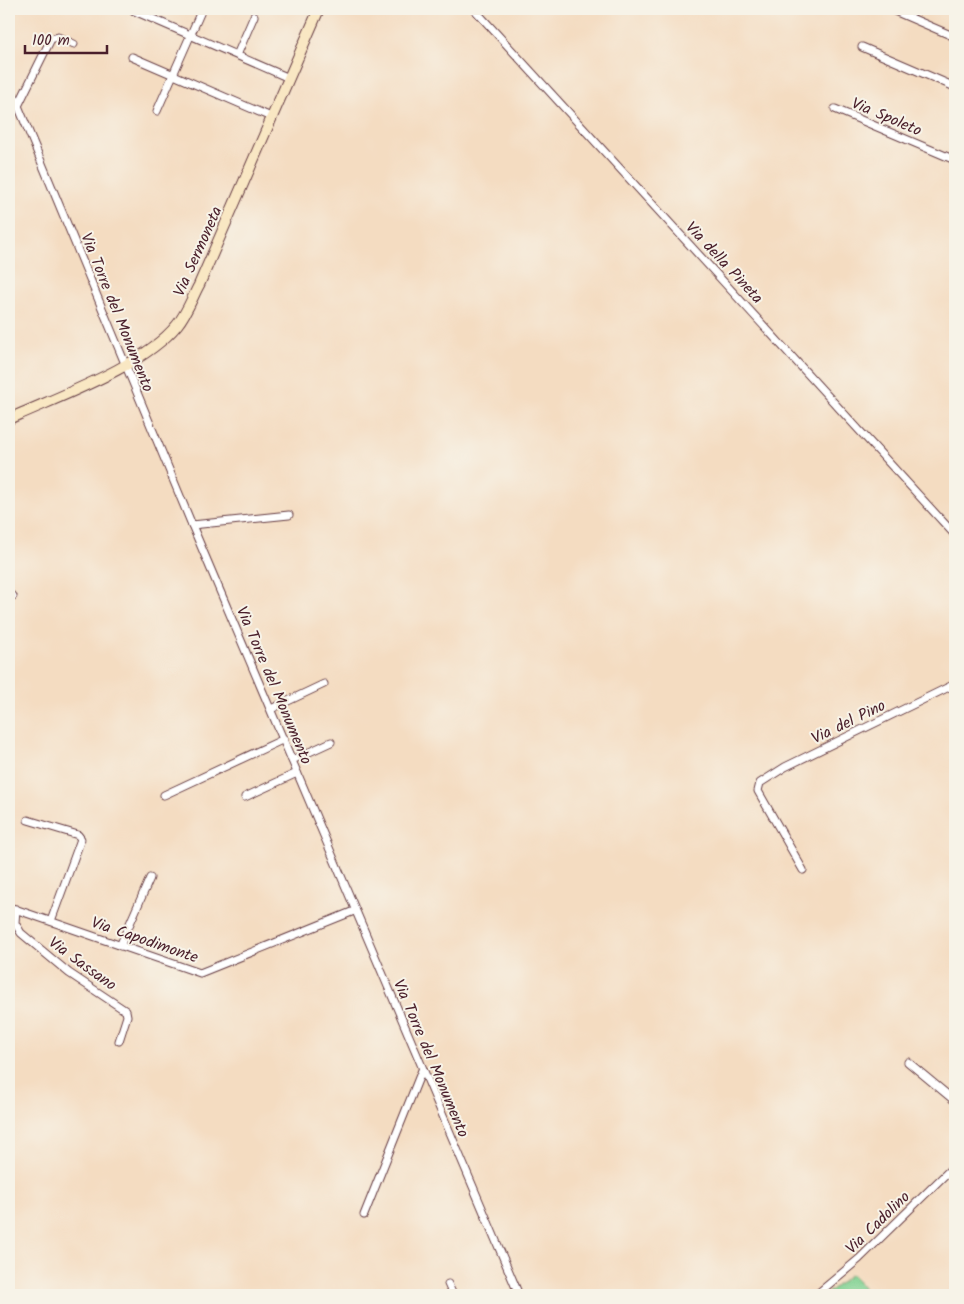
<svg xmlns="http://www.w3.org/2000/svg" width="964" height="1304" viewBox="0 0 964 1304" font-family="Kalam,sans-serif">
<style>
.green{fill:#80d192;stroke:#65785e}
.lines{fill:none;stroke-linecap:round;stroke-linejoin:round}
.street-casing{stroke:#643b42;stroke-width:9}
.secondary-casing{stroke:#643b42;stroke-width:12}
.street{stroke:#fff;stroke-width:7}
.secondary{stroke:#f9e7c3;stroke-width:10}
.labels{text-anchor:middle;stroke-width:4;stroke-linejoin:round;paint-order:stroke}
.street-label{font-size:16px;fill:#4a1f2b;stroke:#f7f3e8}
</style>
<rect width="100%" height="100%" fill="#f7f3e8"/>
<filter id="ink" filterUnits="userSpaceOnUse"><feTurbulence type="fractalNoise" baseFrequency=".02" numOctaves="2"/><feDisplacementMap in="SourceGraphic" scale="10" xChannelSelector="R" yChannelSelector="G"/><feConvolveMatrix kernelMatrix="1 2 1 2 8 2 1 2 1" color-interpolation-filters="sRGB"/></filter>
<filter id="wash" filterUnits="userSpaceOnUse"><feTurbulence type="fractalNoise" baseFrequency=".0096" numOctaves="4" result="noise"/><feDisplacementMap in="SourceGraphic" scale="20" xChannelSelector="R" yChannelSelector="G"/><feGaussianBlur stdDeviation="1.12" result="paint"/><feColorMatrix in="noise" values="0 0 0 0 0 0 0 0 0 0 0 0 0 0 0 0 0 1.4 0 .05"/><feComposite in="paint" operator="in"/></filter>
<g filter="url(#wash)">
<rect width="100%" height="100%" fill="#f4dcc1"/>
<polygon class="green" points="851,1274 869,1295 825,1295"/>
</g>
<g filter="url(#ink)">
<g class="lines">
<g class="street-casing">
<g id="street">
<polyline points="130,9 289,78"/>
<polyline points="474,9 955,535"/>
<polyline points="890,9 955,37"/>
<polyline points="862,47 955,87"/>
<polyline points="237,55 254,16"/>
<polyline points="132,57 271,117"/>
<polyline points="9,84 192,525 519,1295"/>
<polyline points="18,106 51,39 58,37 74,44"/>
<polyline points="835,109 955,160"/>
<polyline points="157,111 202,9"/>
<polyline points="192,525 289,515"/>
<polyline points="9,598 13,596"/>
<polyline points="271,709 324,684"/>
<polyline points="292,760 331,742"/>
<polyline points="164,795 284,739"/>
<polyline points="245,797 297,773"/>
<polyline points="28,820 78,835 81,839 51,921"/>
<polyline points="803,870 758,791 760,783 785,767 955,684"/>
<polyline points="9,907 200,973 354,911"/>
<polyline points="16,909 15,923 21,933 69,973 126,1011 127,1016 119,1041"/>
<polyline points="120,946 150,878"/>
<polyline points="908,1062 955,1101"/>
<polyline points="364,1215 422,1070"/>
<polyline points="448,1284 453,1295"/>
<polyline points="816,1295 859,1259 955,1165"/>
</g>
</g>
<g class="secondary-casing">
<path id="secondary" d="M 9,419 C 59,396 143,367 177,325 C 187,313 192,298 199,285 L 319,9"/>
</g>
<use href="#street" class="street"/>
<use href="#secondary" class="secondary"/>
</g>
</g>
<g class="labels">
<g class="street-label">
<text transform="translate(887 116) rotate(23)" y="6">Via Spoleto</text>
<text transform="translate(197 251) rotate(-66)" y="6">Via Sermoneta</text>
<text transform="translate(725 262) rotate(47)" y="6">Via della Pineta</text>
<text transform="translate(118 312) rotate(68)" y="6">Via Torre del Monumento</text>
<text transform="translate(275 685) rotate(67)" y="6">Via Torre del Monumento</text>
<text transform="translate(848 721) rotate(-26)" y="6">Via del Pino</text>
<text transform="translate(145 939) rotate(19)" y="6">Via Capodimonte</text>
<text transform="translate(83 963) rotate(36)" y="6">Via Sassano</text>
<text transform="translate(432 1058) rotate(67)" y="6">Via Torre del Monumento</text>
<text transform="translate(877 1222) rotate(-44)" y="6">Via Cadolino</text>
</g>
</g>
<rect width="964" height="1304" fill="none" stroke="#f7f3e8" stroke-width="30"/>
<path d="M25 45v8h82v-8" fill="none" stroke="#4a1f2b" stroke-width="2.5"/>
<text x="32" y="45" font-size="15" fill="#4a1f2b" stroke="#f7f3e8" stroke-width="4" paint-order="stroke">100 m</text>
</svg>
